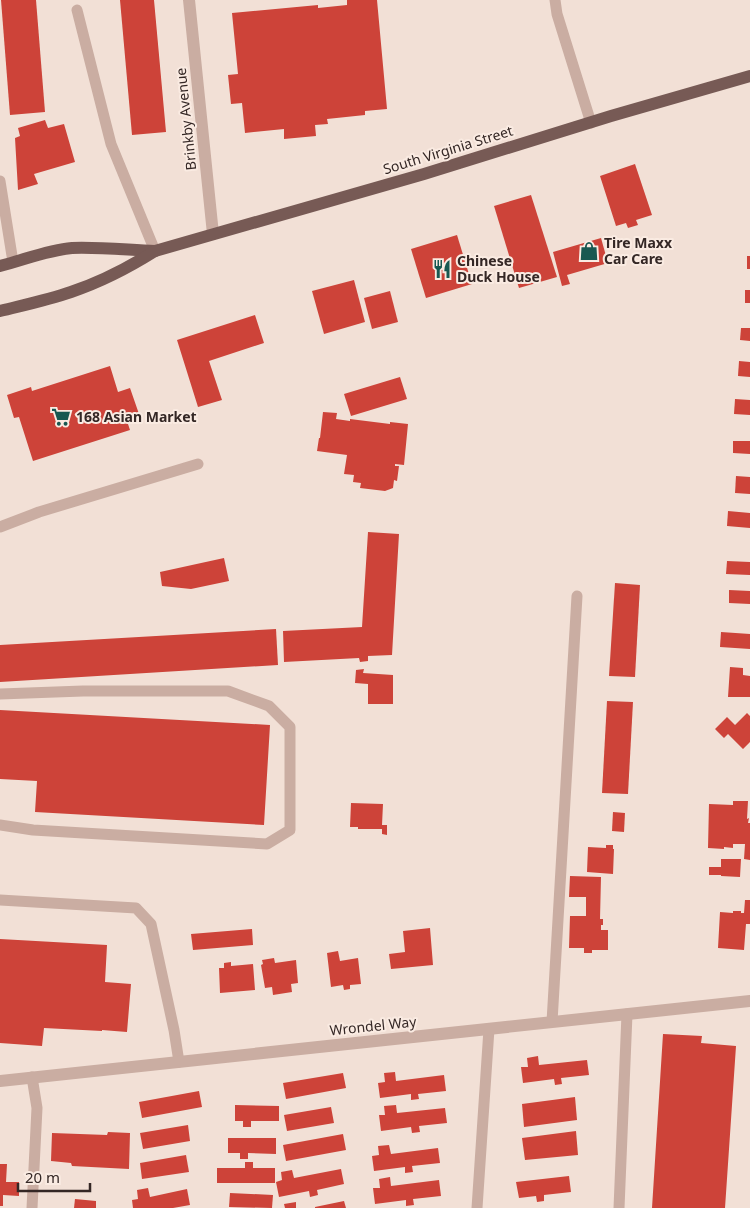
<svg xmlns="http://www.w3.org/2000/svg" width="750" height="1208" viewBox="0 0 750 1208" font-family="'Noto Sans',sans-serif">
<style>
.building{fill:#cd4339}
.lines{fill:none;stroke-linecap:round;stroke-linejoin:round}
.service{stroke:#caada2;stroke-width:11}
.minor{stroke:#caada2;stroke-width:12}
.tertiary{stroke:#caada2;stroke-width:12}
.primary{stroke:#775a55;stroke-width:12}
.labels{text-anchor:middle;stroke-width:4;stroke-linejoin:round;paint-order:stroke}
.street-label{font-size:14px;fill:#342725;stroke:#faebe2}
.poi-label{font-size:14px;font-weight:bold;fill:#342725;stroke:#faebe2;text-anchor:start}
</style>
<rect width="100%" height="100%" fill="#f2e0d6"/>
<g class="building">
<polygon points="1,0 36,0 45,112 10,115"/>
<polygon points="120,0 154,0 166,132 132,135"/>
<polygon points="347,0 377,0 387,109 365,111 365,115 327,119 328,124 315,125 316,136 284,139 284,129 245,133 242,103 231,104 228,75 238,74 232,13 318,5 318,8 347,5"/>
<polygon points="45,120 48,128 64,124 75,162 34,174 38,184 18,190 15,138 20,136 18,128"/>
<polygon points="635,164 652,215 636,220 638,225 628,228 626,223 616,226 600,176"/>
<polygon points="531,195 557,277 519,288 494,206"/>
<polygon points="457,235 472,284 426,298 411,249"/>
<polygon points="601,238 608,263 567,275 570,284 562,286 553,252"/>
<rect x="747" y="256" width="3" height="13"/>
<polygon points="354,280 365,322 324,334 312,291"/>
<rect x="745" y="290" width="5" height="13"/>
<polygon points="390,291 398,322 372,329 364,298"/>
<polygon points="255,315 264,343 209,361 222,400 198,407 177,340"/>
<polygon points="741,328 750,328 750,341 740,340"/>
<polygon points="739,361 750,362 750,377 738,376"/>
<polygon points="110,366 118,392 130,388 139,414 126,418 130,430 33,461 19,417 14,418 7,395 31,387 32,391"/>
<polygon points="400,377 407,399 351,416 344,394"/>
<polygon points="735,399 750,400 750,415 734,414"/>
<polygon points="323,412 337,413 336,419 350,421 350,419 390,424 390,422 408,424 404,465 395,464 395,466 399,466 397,481 394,480 393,488 385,491 360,488 361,483 353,482 354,475 344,474 347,455 317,451 319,438 320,438"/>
<polygon points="733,441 750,441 750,454 733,453"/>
<polygon points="736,476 750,477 750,494 735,493"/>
<polygon points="728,511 750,513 750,528 727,526"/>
<polygon points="368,532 399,534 392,655 368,656 368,661 360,662 359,658 284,662 283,631 362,627"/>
<polygon points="224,558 229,581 191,589 162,586 160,572"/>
<polygon points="727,561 750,562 750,575 726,574"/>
<polygon points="615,583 640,585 635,677 609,676"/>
<polygon points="729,590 750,591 750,604 729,603"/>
<polygon points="276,629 278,665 0,682 0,645"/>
<polygon points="721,632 750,634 750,649 720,647"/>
<polygon points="730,667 743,668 743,675 750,676 750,697 728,697"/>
<polygon points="364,669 363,673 393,675 393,704 368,704 368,684 355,683 356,670"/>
<polygon points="607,701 633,702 628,794 602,793"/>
<polygon points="0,710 270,725 264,825 35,812 37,781 0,779"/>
<polygon points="747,713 750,716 750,742 743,749 728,734 724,738 715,729 727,717 735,725"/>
<polygon points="733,801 748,801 747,819 749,818 748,823 750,823 750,860 744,859 745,844 733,844 733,848 724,847 724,849 708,848 709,804 733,805"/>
<polygon points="351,803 383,804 382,825 387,825 387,835 382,834 382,829 358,829 358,827 350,827"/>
<polygon points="613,812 625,813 624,832 612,831"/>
<polygon points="606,845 613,845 613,849 614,849 613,874 587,872 588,847 606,848"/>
<polygon points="721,859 741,859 740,877 721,876 721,875 709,875 709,867 721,867"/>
<polygon points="570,876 601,877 600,919 603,919 603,925 601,925 601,930 608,930 608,950 592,950 592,953 584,953 584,948 569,948 570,916 586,916 586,897 569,897"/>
<polygon points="745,900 750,900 750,924 746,924 744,950 718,948 720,912 733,913 733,911 741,911 741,913 744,913"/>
<polygon points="430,928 433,965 391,969 389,954 405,952 403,931"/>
<polygon points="252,929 253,945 193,950 191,934"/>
<polygon points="0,939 107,945 105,982 131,984 127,1032 102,1030 102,1031 44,1028 42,1046 0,1043"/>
<polygon points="338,951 340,961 358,958 361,984 350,985 350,989 344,990 343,985 331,987 327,953"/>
<polygon points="274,958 275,963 296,960 298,983 291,984 292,992 273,995 272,987 265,988 261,965 263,964 262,960"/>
<polygon points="231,962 231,966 253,964 255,990 220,993 219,968 224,968 224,963"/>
<polygon points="663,1034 702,1036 701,1043 736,1046 725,1208 652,1208"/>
<polygon points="538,1056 539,1065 587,1060 589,1075 561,1078 562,1084 555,1085 554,1079 523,1083 521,1067 528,1067 527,1058"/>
<polygon points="395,1072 396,1081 444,1075 446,1091 418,1094 419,1099 411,1100 411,1094 380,1098 378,1083 385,1082 384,1073"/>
<polygon points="343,1073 346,1088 286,1099 283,1083"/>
<polygon points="199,1091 202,1107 142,1118 139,1102"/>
<polygon points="575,1097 577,1120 524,1127 522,1104"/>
<polygon points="235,1105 279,1106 279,1121 251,1121 251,1127 243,1127 243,1121 235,1121"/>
<polygon points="396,1105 397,1113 445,1108 447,1123 419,1126 420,1132 412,1133 411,1127 381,1131 379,1115 385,1115 384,1106"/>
<polygon points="331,1107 334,1123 287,1131 284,1115"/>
<polygon points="188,1125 190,1141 143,1149 140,1133"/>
<polygon points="576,1131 578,1155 525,1160 522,1138"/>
<polygon points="108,1132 130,1133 129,1169 72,1166 71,1163 51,1161 52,1133 107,1135"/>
<polygon points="343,1134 346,1150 286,1161 283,1145"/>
<polygon points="228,1138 276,1138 276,1154 248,1153 248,1159 240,1159 240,1153 228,1153"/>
<polygon points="389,1145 391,1154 438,1148 440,1163 412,1166 413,1172 405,1173 405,1167 374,1171 372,1156 379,1155 378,1146"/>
<polygon points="186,1155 189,1172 142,1179 140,1163"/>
<polygon points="245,1162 253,1162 253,1168 275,1168 275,1183 217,1183 217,1168 245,1168"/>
<polygon points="0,1164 7,1164 6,1182 19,1182 19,1196 3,1195 3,1206 0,1206"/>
<polygon points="341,1169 344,1184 317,1190 318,1195 310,1197 309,1191 279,1197 276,1182 282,1180 281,1172 292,1170 294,1178"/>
<polygon points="569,1176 571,1192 544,1195 544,1201 537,1202 536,1196 519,1198 516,1182"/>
<polygon points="390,1177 391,1186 439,1180 441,1196 413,1199 414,1205 406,1206 406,1200 375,1204 373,1188 380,1188 379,1179"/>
<polygon points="148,1188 150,1197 187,1189 190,1205 173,1208 133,1208 132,1200 138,1199 137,1190"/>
<polygon points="230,1193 273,1195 272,1208 229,1207"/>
<polygon points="75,1199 96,1201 96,1208 74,1208"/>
<polygon points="344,1201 346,1208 315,1208 315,1207"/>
<polygon points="296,1202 296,1208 285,1208 284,1204"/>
</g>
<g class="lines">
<g class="service">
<polyline points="555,0 557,14 591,123"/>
<polyline points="77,10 111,144 155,251"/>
<polyline points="0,181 13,262"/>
<polyline points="0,527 39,512 198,464"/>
<polyline points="0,694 83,691 228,691 269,706 290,727 290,830 267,844 33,830 0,825"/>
<polyline points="0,900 136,908 151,924 174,1030 179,1062"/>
<polyline points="552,1022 577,596"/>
<polyline points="32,1077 37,1108 32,1208"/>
<polyline points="477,1208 489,1029"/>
<polyline points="619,1208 627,1014"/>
</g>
<polyline class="minor" points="189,0 213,234"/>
<polyline class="tertiary" points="0,1081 750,1001"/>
<g class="primary">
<path d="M 0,266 C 24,260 48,250 72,248 C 100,247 128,250 155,251"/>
<path d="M 0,311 C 24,305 48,300 71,292 C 101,282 128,268 155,251 L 424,174 L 611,116 L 750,76"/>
</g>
</g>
<defs>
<g id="shop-bare" transform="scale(1.5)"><path d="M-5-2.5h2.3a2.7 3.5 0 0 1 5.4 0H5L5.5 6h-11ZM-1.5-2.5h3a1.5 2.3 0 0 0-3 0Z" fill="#185851" stroke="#faebe2" stroke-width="2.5" paint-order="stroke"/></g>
<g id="restaurant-bare" transform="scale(1.5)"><path d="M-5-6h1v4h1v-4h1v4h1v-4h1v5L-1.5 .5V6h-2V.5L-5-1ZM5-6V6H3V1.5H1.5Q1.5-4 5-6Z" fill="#185851" stroke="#faebe2" stroke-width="2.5" paint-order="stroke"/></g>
<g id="supermarket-bare" transform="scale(1.5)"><path d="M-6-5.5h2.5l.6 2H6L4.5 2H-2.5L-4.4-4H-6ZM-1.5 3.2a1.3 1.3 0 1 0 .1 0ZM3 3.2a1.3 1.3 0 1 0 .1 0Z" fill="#185851" stroke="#faebe2" stroke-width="2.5" paint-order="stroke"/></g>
</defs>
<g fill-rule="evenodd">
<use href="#shop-bare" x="589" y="251"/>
<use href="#restaurant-bare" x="442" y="269"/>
<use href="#supermarket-bare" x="61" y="417"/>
</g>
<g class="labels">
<g class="street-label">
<text transform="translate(186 119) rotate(-96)" y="5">Brinkby Avenue</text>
<text transform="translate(448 150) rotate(-17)" y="5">South Virginia Street</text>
<text transform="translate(373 1026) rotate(-6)" y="5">Wrondel Way</text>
</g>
<g class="poi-label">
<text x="604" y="248">Tire Maxx<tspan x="604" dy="16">Car Care</tspan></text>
<text x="457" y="266">Chinese<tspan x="457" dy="16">Duck House</tspan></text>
<text x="76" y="422">168 Asian Market</text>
</g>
</g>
<path d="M18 1183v8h72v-8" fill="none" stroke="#342725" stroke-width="2.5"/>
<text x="25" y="1183" font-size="15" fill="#342725" stroke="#faebe2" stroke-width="4" paint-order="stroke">20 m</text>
</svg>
